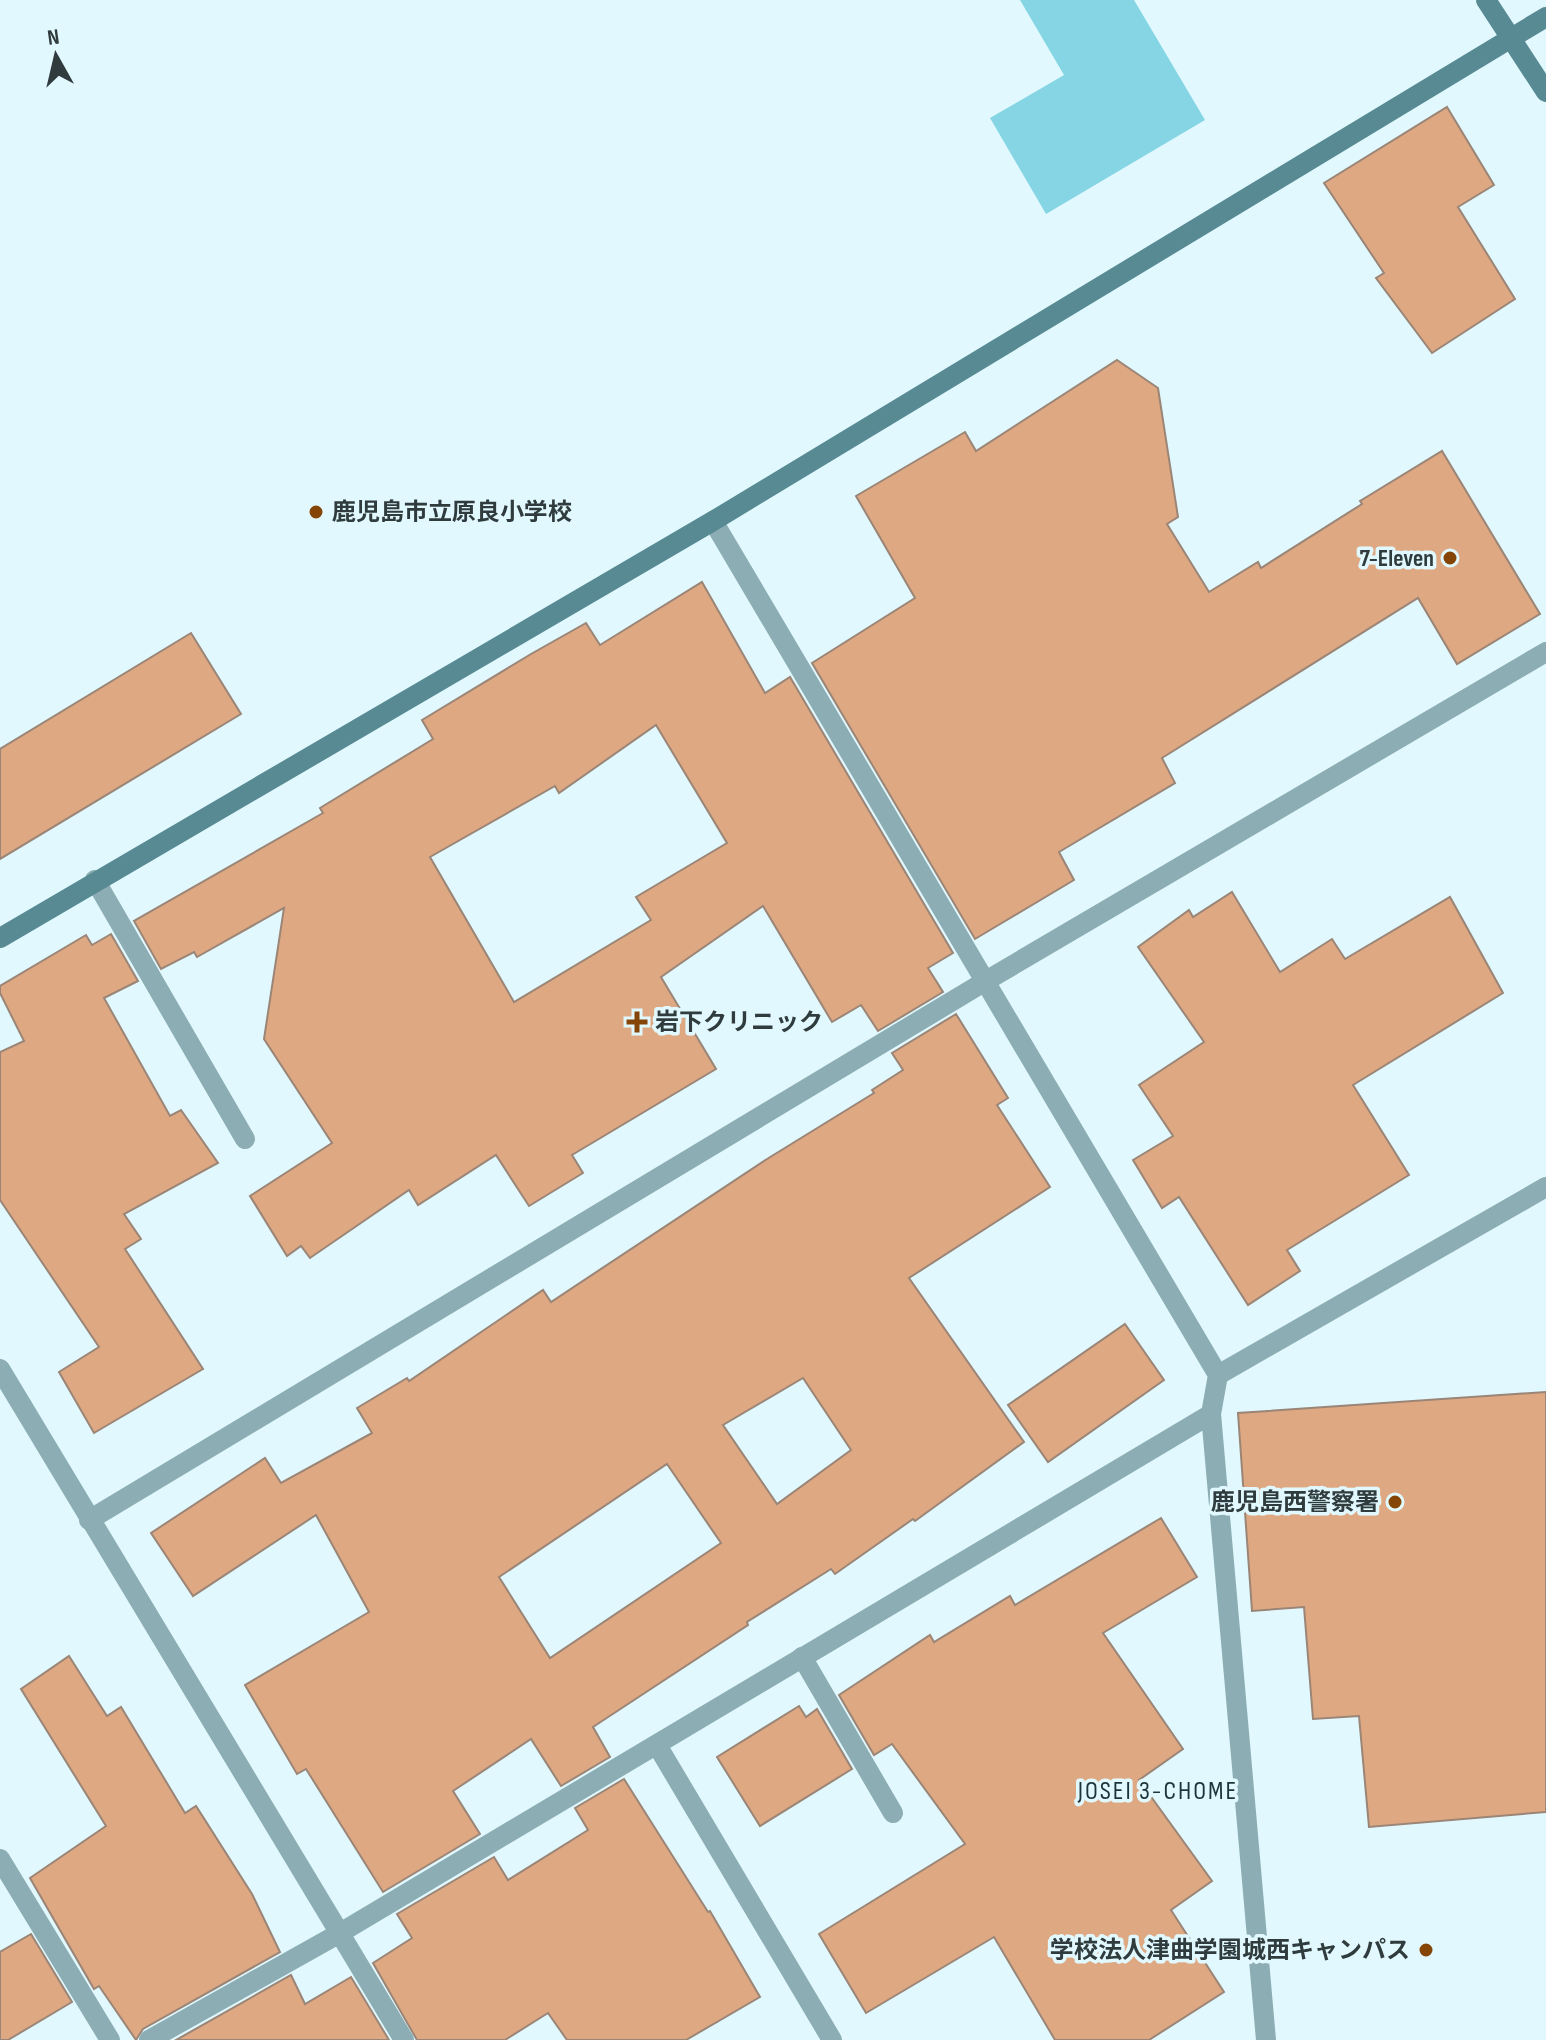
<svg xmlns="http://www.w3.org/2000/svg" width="1546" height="2040" viewBox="0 0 1546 2040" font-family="'Sofia Sans Condensed','Noto Sans JP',sans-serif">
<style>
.water{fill:#85d5e5}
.building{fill:#dea882;stroke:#9a8577;stroke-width:2;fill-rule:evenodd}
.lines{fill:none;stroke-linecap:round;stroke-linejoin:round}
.street{stroke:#8cadb3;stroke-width:20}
.secondary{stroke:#588a93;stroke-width:20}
.poi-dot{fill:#844507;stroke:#e1f9fe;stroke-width:3}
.labels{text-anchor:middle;stroke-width:7;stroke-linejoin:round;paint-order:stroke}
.poi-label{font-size:24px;font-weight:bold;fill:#2f3b3d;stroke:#e1f9fe;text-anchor:end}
.neighbourhood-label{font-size:26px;letter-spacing:2px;fill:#1c353a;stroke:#e1f9fe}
</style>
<rect width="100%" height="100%" fill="#e1f9fe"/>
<polygon class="water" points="1020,0 1134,0 1205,120 1046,214 990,118 1064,75"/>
<g class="building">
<polygon points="1447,107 1494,185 1458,207 1515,299 1432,353 1376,278 1384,273 1324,183"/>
<polygon points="1117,360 1158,388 1178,517 1167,524 1209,592 1258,562 1261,568 1362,504 1360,501 1442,451 1540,614 1457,664 1418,598 1162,758 1175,783 1059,852 1074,880 975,939 812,663 915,598 856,496 965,432 976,451"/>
<path d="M 702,582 L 765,693 L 790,677 L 953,953 L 928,968 L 943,992 L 878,1031 L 861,1005 L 832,1022 L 763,906 L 661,977 L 716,1069 L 572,1155 L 583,1173 L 529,1206 L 496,1155 L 418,1205 L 409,1190 L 310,1258 L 301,1246 L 287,1256 L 250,1196 L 332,1143 L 264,1039 L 284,908 L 197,957 L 194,952 L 161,969 L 134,921 L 323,813 L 320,808 L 433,739 L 422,720 L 531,654 L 586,623 L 600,645 ZM 656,725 L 727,843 L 636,897 L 651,920 L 514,1002 L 430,857 L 555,786 L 559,793 Z"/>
<polygon points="191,633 241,714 0,859 0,749"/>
<polygon points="1232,892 1280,972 1332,939 1345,959 1450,897 1503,993 1353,1085 1409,1175 1287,1250 1300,1271 1248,1305 1179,1197 1162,1208 1133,1160 1173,1136 1139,1085 1204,1042 1138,947 1189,910 1193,917"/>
<polygon points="111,934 138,981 104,998 170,1116 181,1110 218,1163 124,1214 141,1239 125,1249 203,1369 94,1433 59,1372 99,1347 0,1200 0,1052 24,1041 0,993 0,986 86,935 92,945"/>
<path d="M 956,1014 L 1008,1098 L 997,1105 L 1050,1187 L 909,1278 L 1024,1442 L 915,1521 L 913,1519 L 835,1574 L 831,1569 L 747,1622 L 748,1625 L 593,1727 L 610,1757 L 561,1786 L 531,1739 L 453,1791 L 480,1834 L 383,1892 L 306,1769 L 297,1774 L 245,1685 L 369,1612 L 316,1515 L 193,1596 L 151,1533 L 265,1458 L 281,1483 L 372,1433 L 357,1408 L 407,1378 L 409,1381 L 543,1290 L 551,1302 L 767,1159 L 874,1093 L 872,1090 L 903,1070 L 892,1053 ZM 803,1378 L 851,1450 L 777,1504 L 723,1425 ZM 667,1464 L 721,1543 L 550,1658 L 499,1577 Z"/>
<polygon points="1125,1324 1164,1380 1048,1462 1008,1405"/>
<polygon points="1546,1392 1546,1812 1369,1827 1359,1716 1313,1719 1304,1607 1252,1611 1238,1413"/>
<polygon points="1161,1518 1197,1577 1103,1633 1183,1749 1139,1780 1212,1881 1171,1910 1224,1992 1149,2040 1055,2040 994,1937 866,2013 819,1934 965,1844 892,1744 874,1755 839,1695 930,1635 934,1642 1010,1596 1015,1605"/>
<polygon points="69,1656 107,1716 121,1707 185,1813 196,1806 252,1894 280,1952 143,2029 136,2040 99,1986 94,1989 30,1878 106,1826 21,1689"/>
<polygon points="799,1706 806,1717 817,1709 852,1769 760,1826 717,1757"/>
<polygon points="624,1779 708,1912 710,1911 760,1997 686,2040 567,2040 548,2013 505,2040 417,2040 373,1963 412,1938 397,1914 494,1857 508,1880 588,1830 575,1808"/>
<polygon points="31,1934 72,2002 8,2040 0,2040 0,1952"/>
<polygon points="291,1975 305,2004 351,1977 389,2040 176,2040"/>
</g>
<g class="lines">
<g class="street">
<polyline points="713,521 1218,1375 1211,1414 1266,2040"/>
<polyline points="95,880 245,1139"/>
<polyline points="0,1369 404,2040"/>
<polyline points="1218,1375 1546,1187"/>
<polyline points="89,1520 984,982 1546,652"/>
<polyline points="802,1657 893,1813"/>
<polyline points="657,1745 832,2040"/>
<polyline points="0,1859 110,2040"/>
<polyline points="149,2040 340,1933 1211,1414"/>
</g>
<g class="secondary">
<polyline points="1486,0 1546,92"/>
<polyline points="0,938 713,521 1546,17"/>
</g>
</g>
<g class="poi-dot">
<circle cx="316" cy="512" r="8"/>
<circle cx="1450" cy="558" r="8"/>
<path d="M633 1010h8v8h8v8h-8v8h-8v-8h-8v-8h8z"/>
<circle cx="1395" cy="1502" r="8"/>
<circle cx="1426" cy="1950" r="8"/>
</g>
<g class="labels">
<g class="poi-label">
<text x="332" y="520" text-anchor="start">鹿児島市立原良小学校</text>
<text x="1434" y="566">7-Eleven</text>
<text x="655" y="1030" text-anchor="start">岩下クリニック</text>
<text x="1379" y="1510">鹿児島西警察署</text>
<text x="1410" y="1958">学校法人津曲学園城西キャンパス</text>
</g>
<g class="neighbourhood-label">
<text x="1158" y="1799">JOSEI 3-CHOME</text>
</g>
</g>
<g transform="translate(56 56) rotate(352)" stroke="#e1f9fe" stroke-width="6" paint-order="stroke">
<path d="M0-6L14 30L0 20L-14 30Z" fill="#2f3b3d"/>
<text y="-12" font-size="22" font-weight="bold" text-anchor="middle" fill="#2f3b3d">N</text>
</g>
</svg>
